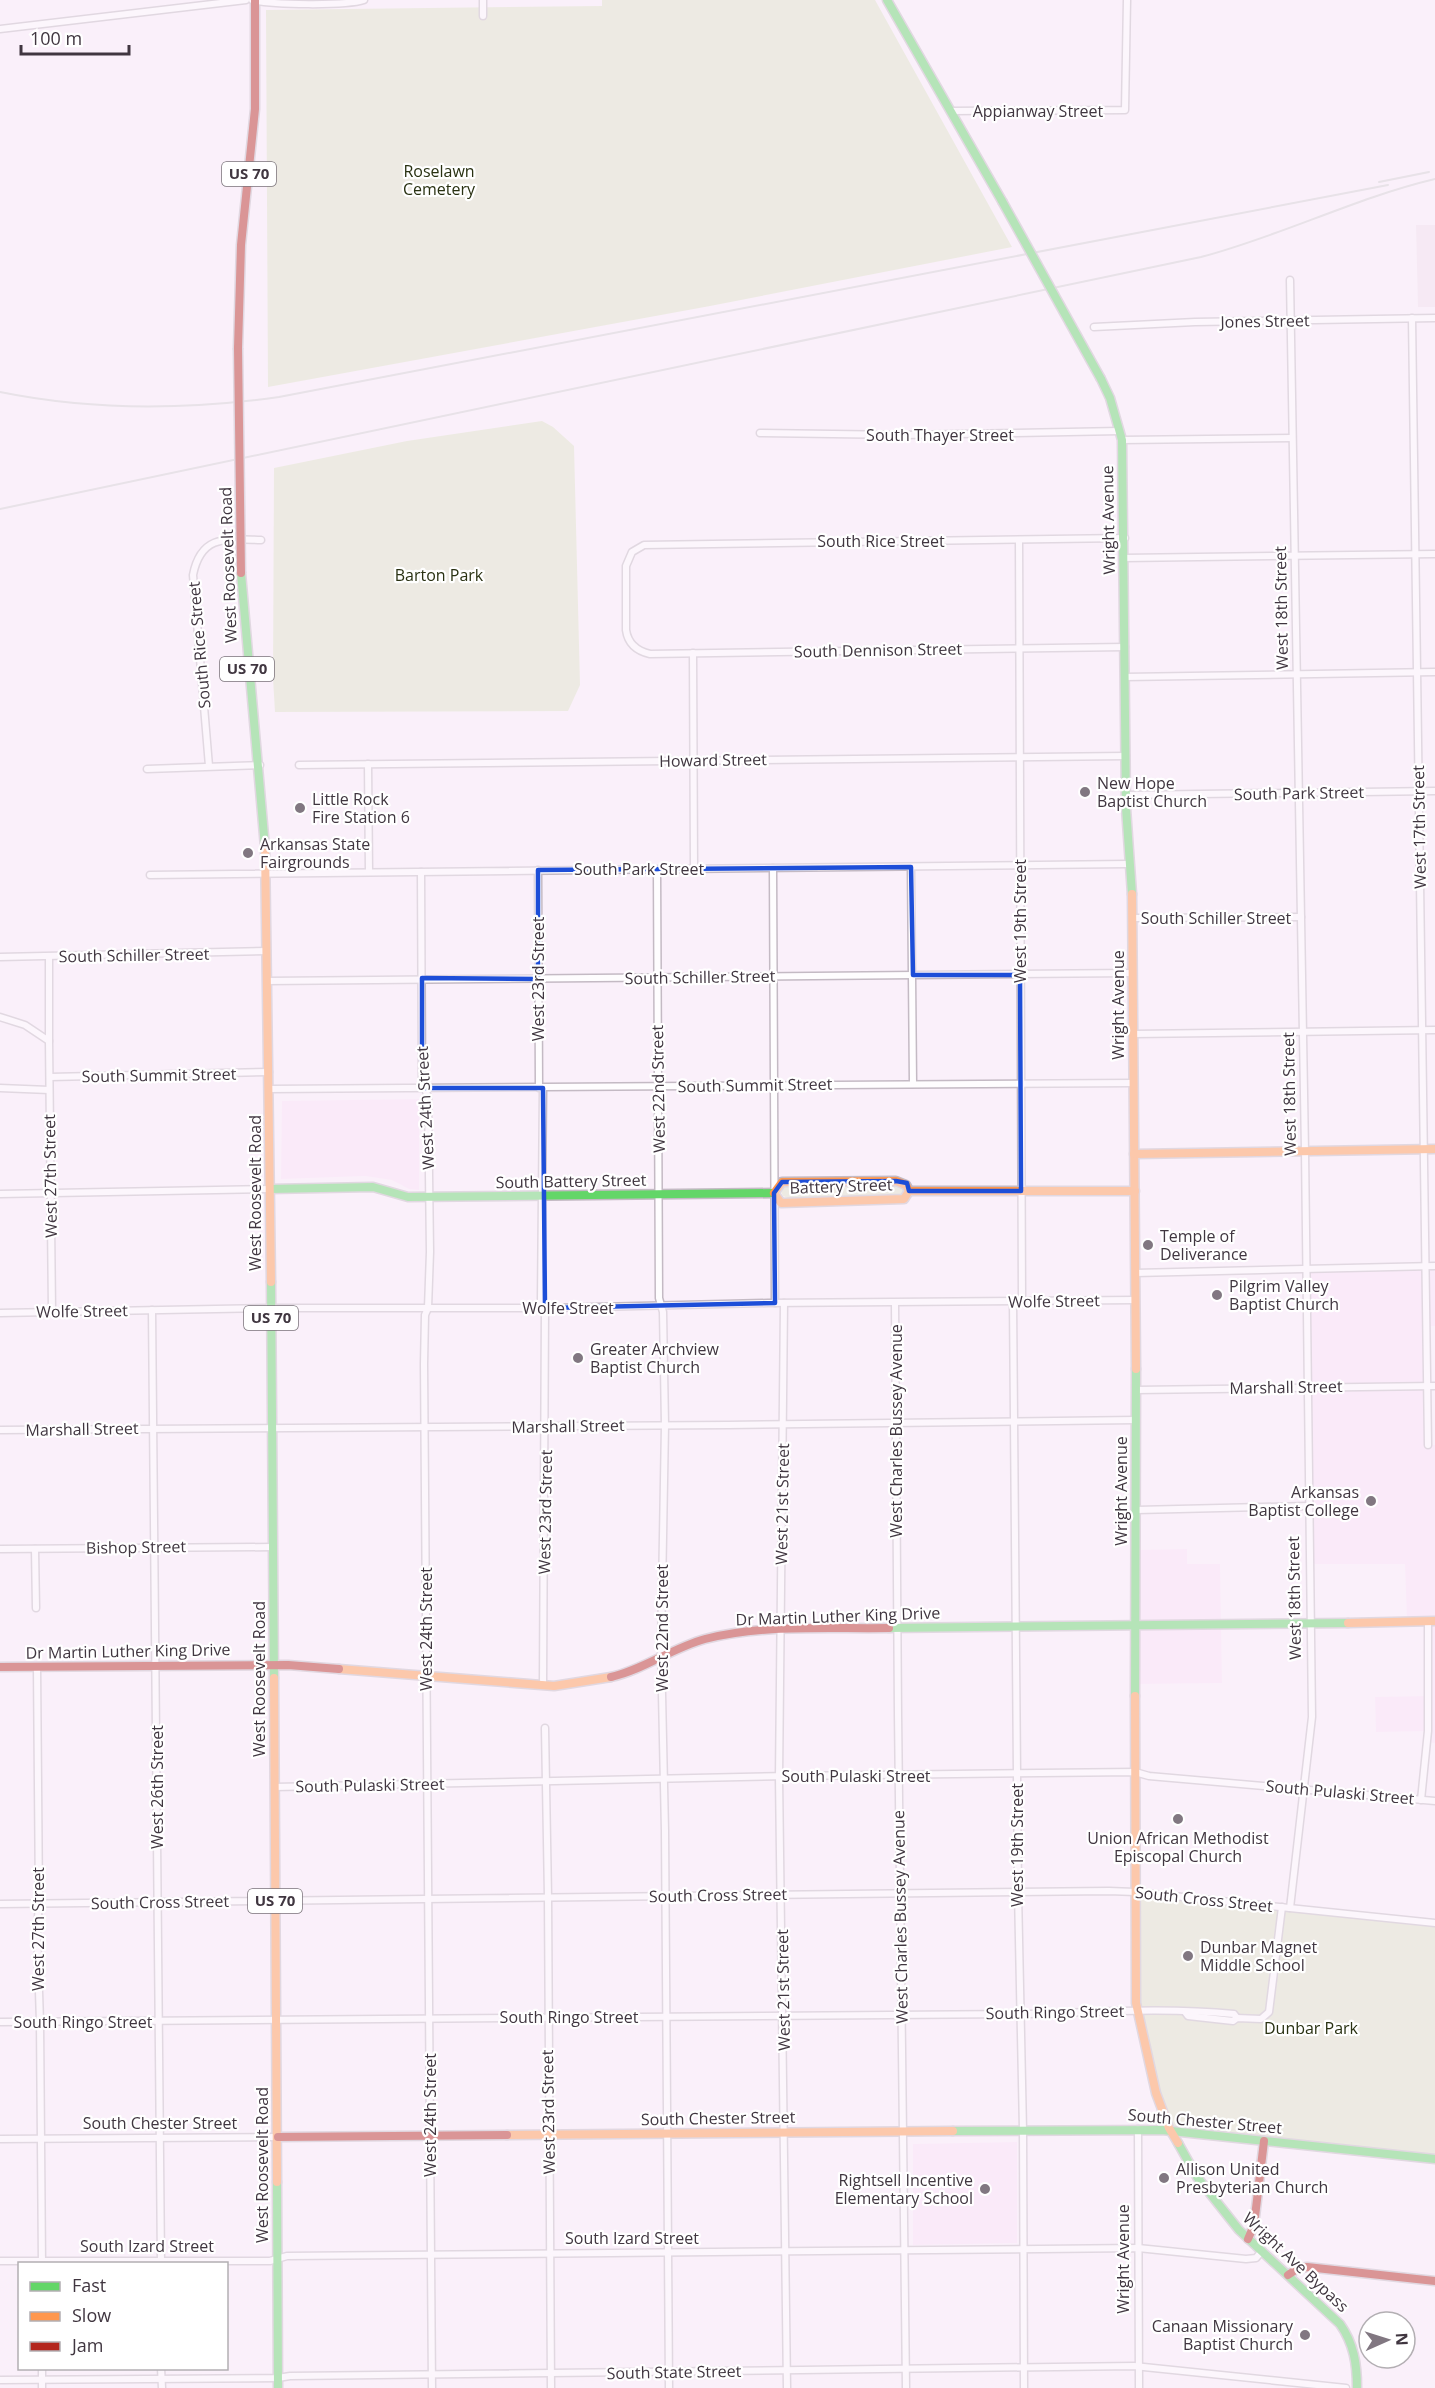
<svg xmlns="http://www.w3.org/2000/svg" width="1435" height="2388" viewBox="0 0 1435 2388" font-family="'Open Sans',sans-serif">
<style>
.built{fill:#fbe3f9}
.industrial{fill:#f1e1ed}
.green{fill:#dee3c7}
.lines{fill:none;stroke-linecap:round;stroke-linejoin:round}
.street-casing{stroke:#c4bac4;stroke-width:9}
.fast-casing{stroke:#c4bac4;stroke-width:11}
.slow-casing{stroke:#c4bac4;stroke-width:11}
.jam-casing{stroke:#c4bac4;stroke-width:11}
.street{stroke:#fefdfe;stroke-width:6}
.fast{stroke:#63d668;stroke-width:8}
.slow{stroke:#ff974d;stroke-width:8}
.jam{stroke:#b3261e;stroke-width:8}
.rail{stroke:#d2d0d2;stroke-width:2}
.fast-bridge-casing{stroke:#c4bac4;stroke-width:11;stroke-linecap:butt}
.jam-bridge-casing{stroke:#c4bac4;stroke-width:11;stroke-linecap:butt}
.fast-bridge{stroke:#63d668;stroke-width:8}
.jam-bridge{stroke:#b3261e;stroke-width:8}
.marked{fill:none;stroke:#1d4ed8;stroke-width:4.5;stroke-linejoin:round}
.poi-dot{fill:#817781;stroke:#fff;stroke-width:2}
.labels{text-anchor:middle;stroke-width:4.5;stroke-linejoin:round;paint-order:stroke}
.shield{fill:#fff;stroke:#797279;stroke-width:1.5}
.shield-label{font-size:15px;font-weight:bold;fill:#403640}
.street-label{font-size:16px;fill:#403640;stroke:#fff}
.park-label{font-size:16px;fill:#293112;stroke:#fff}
.poi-label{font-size:16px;fill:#403640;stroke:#fff;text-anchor:start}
</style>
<rect width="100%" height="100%" fill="#faf0fa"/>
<g class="built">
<polygon points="419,1099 419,1190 409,1189 392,1180 365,1176 281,1179 282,1101"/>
<polygon points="1435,1266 1435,1326 1427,1326 1428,1445 1435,1445 1435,1743 1426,1742 1427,1731 1376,1732 1375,1697 1428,1696 1428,1622 1407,1622 1405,1564 1309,1564 1307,1268"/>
<polygon points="1187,1549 1187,1564 1220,1564 1222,1683 1137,1684 1137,1550"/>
<polygon points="1017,2142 1017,2243 913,2245 913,2144"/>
</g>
<polygon class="industrial" points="1416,225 1435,225 1435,307 1418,307"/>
<g class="green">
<polygon points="602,0 875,0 1012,247 710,306 268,387 266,10 602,6"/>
<polygon points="542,421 553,427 574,446 580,685 568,711 275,712 273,678 274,468 407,441"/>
<polygon points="785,1185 899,1185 905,1189 904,1194 898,1197 788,1198 783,1196 781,1192"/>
<polygon points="1135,1892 1435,1923 1435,2160 1171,2131 1149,2069 1137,2009"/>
</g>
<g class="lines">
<g class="street-casing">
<g id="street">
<path d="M 252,0 C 272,5 346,6 364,0"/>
<polyline points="483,16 483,0"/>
<polyline points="0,29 246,0"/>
<polyline points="951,111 1125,110 1127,0"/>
<polyline points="1290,280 1305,1151 1312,1717 1290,1908"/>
<polyline points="1412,318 1428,1445"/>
<polyline points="1094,327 1195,322 1435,318"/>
<polyline points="760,433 903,435 1120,431"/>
<polyline points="1122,440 1292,438"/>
<path d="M 1125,538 L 644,545 L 632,552 L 626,566 L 626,630 C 628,644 637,651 650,654 L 1125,647"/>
<polyline points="1019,540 1022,1301"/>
<polyline points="1124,558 1435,554"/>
<polyline points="693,653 694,869"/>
<polyline points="1125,677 1435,672"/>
<polyline points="368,764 369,872"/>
<polyline points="299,765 1126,756"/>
<path d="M 209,766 L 193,575 C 201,534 227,539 261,540"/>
<polyline points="147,769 260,765"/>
<polyline points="1127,795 1435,791"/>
<polyline points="911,867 913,1084"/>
<polyline points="773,868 775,1303"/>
<polyline points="657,869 659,1298 663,1312 665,1425 661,1648 665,1831 669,2388"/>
<polyline points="538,870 539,1088"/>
<polyline points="421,872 422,1081 428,1097 430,1252 428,1308 425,1315 424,1364 432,2388"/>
<polyline points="150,875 1128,864"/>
<polyline points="1132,918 1301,917"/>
<polyline points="0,957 267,951"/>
<polyline points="267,981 1133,973"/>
<polyline points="0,1017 25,1025 49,1041 52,1311"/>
<polyline points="1134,1034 1435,1030"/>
<polyline points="49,1041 49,957"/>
<polyline points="50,1077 269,1072"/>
<polyline points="0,1088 49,1090"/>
<polyline points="269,1089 1134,1083"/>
<polyline points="0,1194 270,1189"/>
<polyline points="1135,1273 1435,1266"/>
<polyline points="1013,1301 1018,1892 1023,2130 1024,2388"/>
<polyline points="784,1303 779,1777 787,2388"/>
<polyline points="895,1303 898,1714 906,2388"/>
<polyline points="152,1310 161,2263"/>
<polyline points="0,1313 271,1308 555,1308 768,1303 1135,1300"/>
<polyline points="1136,1390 1435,1386"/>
<polyline points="0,1430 728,1425 1136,1420"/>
<polyline points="1137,1510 1308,1506"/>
<polyline points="0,1549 273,1547"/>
<polyline points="35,1549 36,1608"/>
<polyline points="37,1667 39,1903 37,1931 40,2022 42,2264"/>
<polyline points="543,1685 545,1308 541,1301 543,1088"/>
<polyline points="545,1728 548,1897 551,2388"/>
<polyline points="275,1787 788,1776 1135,1772 1149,1776 1435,1801"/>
<polyline points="1421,1800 1428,1731 1428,1621"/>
<polyline points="0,1904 1109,1891 1135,1892 1435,1923"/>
<polyline points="1185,2012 1188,2016 1233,2021 1237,2018 1261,2019 1269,2012 1282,1907"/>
<path d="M 0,2022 L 1029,2014 C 1098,2012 1166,2007 1234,2014 L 1237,2018"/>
<polyline points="1138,2129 1139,2388"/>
<polyline points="0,2139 278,2137"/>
<polyline points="0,2261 270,2261 287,2256 1138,2248 1246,2259 1256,2258 1262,2251"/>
<polyline points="42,2368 42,2388"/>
<polyline points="161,2368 162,2388"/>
<polyline points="0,2380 278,2378 290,2376 1134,2366 1346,2388"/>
</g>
</g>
<g class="fast-casing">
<g id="fast">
<polyline points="887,0 1002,201"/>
<polyline points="1101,379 1110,398 1122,440 1126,808 1132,894"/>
<polyline points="241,573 265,847"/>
<polyline points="270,1189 373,1187 408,1197 774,1193"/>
<polyline points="271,1282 274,1678"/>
<polyline points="889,1628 1348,1623"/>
<polyline points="1135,1696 1136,1369"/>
<polyline points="953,2131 1162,2130 1435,2159"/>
<path d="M 1178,2143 L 1197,2177 L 1239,2230 L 1340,2324 C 1354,2344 1357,2364 1357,2388"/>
<polyline points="277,2182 278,2388"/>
</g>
</g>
<g class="slow-casing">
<g id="slow">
<polyline points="265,847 271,1282"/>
<polyline points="1132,894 1136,1369"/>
<polyline points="1134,1154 1435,1149"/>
<polyline points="909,1191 1135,1191"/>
<polyline points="774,1193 782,1182 896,1181 906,1185 909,1191"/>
<polyline points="774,1193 781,1203 904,1199 909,1191"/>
<polyline points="1348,1623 1435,1621"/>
<polyline points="339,1669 554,1686 611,1677"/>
<polyline points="274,1678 277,2182"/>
<polyline points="1135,1696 1136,2003 1156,2093 1169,2128 1178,2143"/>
<polyline points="507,2135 953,2131"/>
</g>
</g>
<g class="jam-casing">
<g id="jam">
<polyline points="238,348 241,245 255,109 255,0"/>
<polyline points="0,1667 288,1665 339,1669"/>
<path d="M 611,1677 C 643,1670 672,1648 705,1639 C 764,1624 828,1629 889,1628"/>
<polyline points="278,2137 507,2135"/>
<polyline points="1248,2239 1254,2225 1264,2141"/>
<polyline points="1288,2275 1297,2269 1307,2267 1435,2281"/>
</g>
</g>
<use href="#street" class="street"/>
<use href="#fast" class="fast"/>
<use href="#slow" class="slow"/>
<use href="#jam" class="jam"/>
<g class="rail">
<polyline points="1379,182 1429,172"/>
<path d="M 0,392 C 93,411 185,410 279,397 L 1388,185"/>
<path d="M 0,509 L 1201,257 C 1281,236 1355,198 1435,179"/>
</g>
<g class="fast-bridge-casing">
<polyline id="fast-bridge" points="1002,201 1101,379"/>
</g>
<g class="jam-bridge-casing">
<polyline id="jam-bridge" points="238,348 241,573"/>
</g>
<use href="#fast-bridge" class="fast-bridge"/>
<use href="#jam-bridge" class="jam-bridge"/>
</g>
<path d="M0 0H1435V2388H0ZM 911,867 L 913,975 L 1020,975 L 1021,1191 L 909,1191 L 907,1183 L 896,1181 L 782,1182 L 774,1193 L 775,1303 L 545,1308 L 543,1088 L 425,1088 L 422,1081 L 422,978 L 538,979 L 538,870 Z" fill="#faf0fa" fill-opacity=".55" fill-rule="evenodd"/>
<path class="marked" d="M 911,867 L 913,975 L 1020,975 L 1021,1191 L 909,1191 L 907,1183 L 896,1181 L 782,1182 L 774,1193 L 775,1303 L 545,1308 L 543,1088 L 425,1088 L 422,1081 L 422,978 L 538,979 L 538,870 Z"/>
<g class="poi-dot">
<circle cx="1085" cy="792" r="6"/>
<circle cx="300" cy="808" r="6"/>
<circle cx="248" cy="853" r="6"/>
<circle cx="1148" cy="1245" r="6"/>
<circle cx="1217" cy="1295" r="6"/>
<circle cx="578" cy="1358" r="6"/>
<circle cx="1371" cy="1501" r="6"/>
<circle cx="1178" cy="1819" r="6"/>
<circle cx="1188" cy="1956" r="6"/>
<circle cx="1164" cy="2178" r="6"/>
<circle cx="985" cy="2189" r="6"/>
<circle cx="1305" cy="2335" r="6"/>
</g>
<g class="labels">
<g class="shield">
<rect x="222" y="162" width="54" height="24" rx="4.5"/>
<rect x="220" y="657" width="54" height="24" rx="4.5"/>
<rect x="244" y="1306" width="54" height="24" rx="4.5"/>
<rect x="248" y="1889" width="54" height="24" rx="4.5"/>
</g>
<g class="shield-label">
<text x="249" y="179">US 70</text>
<text x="247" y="674">US 70</text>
<text x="271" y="1323">US 70</text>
<text x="275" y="1906">US 70</text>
</g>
<g class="street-label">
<text x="1038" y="117">Appianway Street</text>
<text transform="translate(1265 321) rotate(-1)" y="6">Jones Street</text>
<text x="940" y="441">South Thayer Street</text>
<text transform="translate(1108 520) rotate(-91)" y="6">Wright Avenue</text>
<text x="881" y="547">South Rice Street</text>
<text transform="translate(228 565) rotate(-92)" y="6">West Roosevelt Road</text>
<text transform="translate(1281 608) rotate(-91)" y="6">West 18th Street</text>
<text transform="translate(199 645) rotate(-95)" y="6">South Rice Street</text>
<text transform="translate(878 650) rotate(-1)" y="6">South Dennison Street</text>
<text transform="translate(713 760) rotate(-1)" y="6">Howard Street</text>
<text transform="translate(1299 793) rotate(-1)" y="6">South Park Street</text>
<text transform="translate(1419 827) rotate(-91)" y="6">West 17th Street</text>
<text x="639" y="875">South Park Street</text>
<text x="1216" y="924">South Schiller Street</text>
<text transform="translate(1020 921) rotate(-90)" y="6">West 19th Street</text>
<text transform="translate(134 955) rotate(-1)" y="6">South Schiller Street</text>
<text transform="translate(700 977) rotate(-1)" y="6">South Schiller Street</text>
<text transform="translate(538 979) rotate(-90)" y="6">West 23rd Street</text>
<text transform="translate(1118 1005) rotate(-90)" y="6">Wright Avenue</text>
<text transform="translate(159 1075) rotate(-1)" y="6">South Summit Street</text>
<text transform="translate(755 1085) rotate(-1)" y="6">South Summit Street</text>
<text transform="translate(658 1089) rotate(-91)" y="6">West 22nd Street</text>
<text transform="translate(1289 1094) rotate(-91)" y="6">West 18th Street</text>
<text transform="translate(425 1108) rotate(-93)" y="6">West 24th Street</text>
<text transform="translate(50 1176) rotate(-91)" y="6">West 27th Street</text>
<text transform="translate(571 1181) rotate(-1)" y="6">South Battery Street</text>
<text transform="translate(841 1186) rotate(-2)" y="6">Battery Street</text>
<text transform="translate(255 1193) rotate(-90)" y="6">West Roosevelt Road</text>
<text transform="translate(1054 1301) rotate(-1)" y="6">Wolfe Street</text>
<text x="568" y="1314">Wolfe Street</text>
<text transform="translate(82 1311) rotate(-1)" y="6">Wolfe Street</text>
<text transform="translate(1286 1387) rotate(-1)" y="6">Marshall Street</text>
<text transform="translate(568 1426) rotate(-1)" y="6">Marshall Street</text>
<text transform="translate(82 1429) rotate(-1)" y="6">Marshall Street</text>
<text transform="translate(896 1431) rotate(-90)" y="6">West Charles Bussey Avenue</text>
<text transform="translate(1121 1491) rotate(-90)" y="6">Wright Avenue</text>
<text transform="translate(782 1504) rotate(-89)" y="6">West 21st Street</text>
<text transform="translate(545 1512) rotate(-89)" y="6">West 23rd Street</text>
<text transform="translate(136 1547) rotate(-1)" y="6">Bishop Street</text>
<text transform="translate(1294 1598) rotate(-91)" y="6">West 18th Street</text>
<text transform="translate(838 1616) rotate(-2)" y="6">Dr Martin Luther King Drive</text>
<text transform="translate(662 1628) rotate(-90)" y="6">West 22nd Street</text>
<text transform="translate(426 1629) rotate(-90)" y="6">West 24th Street</text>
<text transform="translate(128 1651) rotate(-1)" y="6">Dr Martin Luther King Drive</text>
<text transform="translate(259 1679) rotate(-90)" y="6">West Roosevelt Road</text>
<text x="856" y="1782">South Pulaski Street</text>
<text transform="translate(370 1785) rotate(-1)" y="6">South Pulaski Street</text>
<text transform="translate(157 1787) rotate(-90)" y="6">West 26th Street</text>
<text transform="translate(1340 1792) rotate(5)" y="6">South Pulaski Street</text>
<text transform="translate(1017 1845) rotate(-90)" y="6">West 19th Street</text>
<text transform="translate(718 1895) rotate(-1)" y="6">South Cross Street</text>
<text transform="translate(1204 1899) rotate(6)" y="6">South Cross Street</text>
<text transform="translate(160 1902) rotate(-1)" y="6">South Cross Street</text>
<text transform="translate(900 1917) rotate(-91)" y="6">West Charles Bussey Avenue</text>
<text transform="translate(38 1929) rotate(-90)" y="6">West 27th Street</text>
<text transform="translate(783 1990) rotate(-91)" y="6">West 21st Street</text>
<text transform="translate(1055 2012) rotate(-1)" y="6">South Ringo Street</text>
<text x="569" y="2023">South Ringo Street</text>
<text x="83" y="2028">South Ringo Street</text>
<text transform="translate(548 2112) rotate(-91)" y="6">West 23rd Street</text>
<text transform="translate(430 2115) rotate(-90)" y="6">West 24th Street</text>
<text transform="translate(718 2118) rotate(-1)" y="6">South Chester Street</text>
<text transform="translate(1205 2121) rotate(5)" y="6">South Chester Street</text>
<text x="160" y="2129">South Chester Street</text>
<text transform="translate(262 2165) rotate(-90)" y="6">West Roosevelt Road</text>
<text x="632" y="2244">South Izard Street</text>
<text x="147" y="2252">South Izard Street</text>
<text transform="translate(1123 2259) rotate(-90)" y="6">Wright Avenue</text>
<text transform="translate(1296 2262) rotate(43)" y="6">Wright Ave Bypass</text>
<text transform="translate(674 2372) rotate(-1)" y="6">South State Street</text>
</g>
<g class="park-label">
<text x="439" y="177">Roselawn<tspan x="439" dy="18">Cemetery</tspan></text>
<text x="439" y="581">Barton Park</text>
<text x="1311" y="2034">Dunbar Park</text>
</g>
<g class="poi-label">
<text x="1097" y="789">New Hope<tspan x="1097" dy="18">Baptist Church</tspan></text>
<text x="312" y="805">Little Rock<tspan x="312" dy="18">Fire Station 6</tspan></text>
<text x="260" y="850">Arkansas State<tspan x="260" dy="18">Fairgrounds</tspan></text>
<text x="1160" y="1242">Temple of<tspan x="1160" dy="18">Deliverance</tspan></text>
<text x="1229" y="1292">Pilgrim Valley<tspan x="1229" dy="18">Baptist Church</tspan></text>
<text x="590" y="1355">Greater Archview<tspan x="590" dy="18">Baptist Church</tspan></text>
<text x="1359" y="1498" text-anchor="end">Arkansas<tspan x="1359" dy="18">Baptist College</tspan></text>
<text x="1178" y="1844" text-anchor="middle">Union African Methodist<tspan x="1178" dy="18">Episcopal Church</tspan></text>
<text x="1200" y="1953">Dunbar Magnet<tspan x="1200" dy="18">Middle School</tspan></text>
<text x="1176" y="2175">Allison United<tspan x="1176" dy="18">Presbyterian Church</tspan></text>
<text x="973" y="2186" text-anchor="end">Rightsell Incentive<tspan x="973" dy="18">Elementary School</tspan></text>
<text x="1293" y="2332" text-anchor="end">Canaan Missionary<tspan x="1293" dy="18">Baptist Church</tspan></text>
</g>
</g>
<rect x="18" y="2262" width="210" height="108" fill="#ffffff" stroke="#b3afb3" stroke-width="1.5"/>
<rect x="30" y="2282" width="30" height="9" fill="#63d668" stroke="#b3afb3" stroke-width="1.5"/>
<text x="72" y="2292" font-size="18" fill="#403640">Fast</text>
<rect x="30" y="2312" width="30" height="9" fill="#ff974d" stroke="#b3afb3" stroke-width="1.5"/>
<text x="72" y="2322" font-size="18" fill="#403640">Slow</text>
<rect x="30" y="2342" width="30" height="9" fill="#b3261e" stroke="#b3afb3" stroke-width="1.5"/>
<text x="72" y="2352" font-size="18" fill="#403640">Jam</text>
<g transform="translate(1387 2340) rotate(87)"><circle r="28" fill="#ffffff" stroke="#b3afb3" stroke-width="1.5"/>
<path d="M0-4.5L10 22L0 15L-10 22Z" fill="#817781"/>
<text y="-9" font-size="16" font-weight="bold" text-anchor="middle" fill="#403640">N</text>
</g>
<path d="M21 45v9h108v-9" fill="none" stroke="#403640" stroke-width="3"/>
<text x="30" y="45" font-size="18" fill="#403640" stroke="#ffffff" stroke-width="4.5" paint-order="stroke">100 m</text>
</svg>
